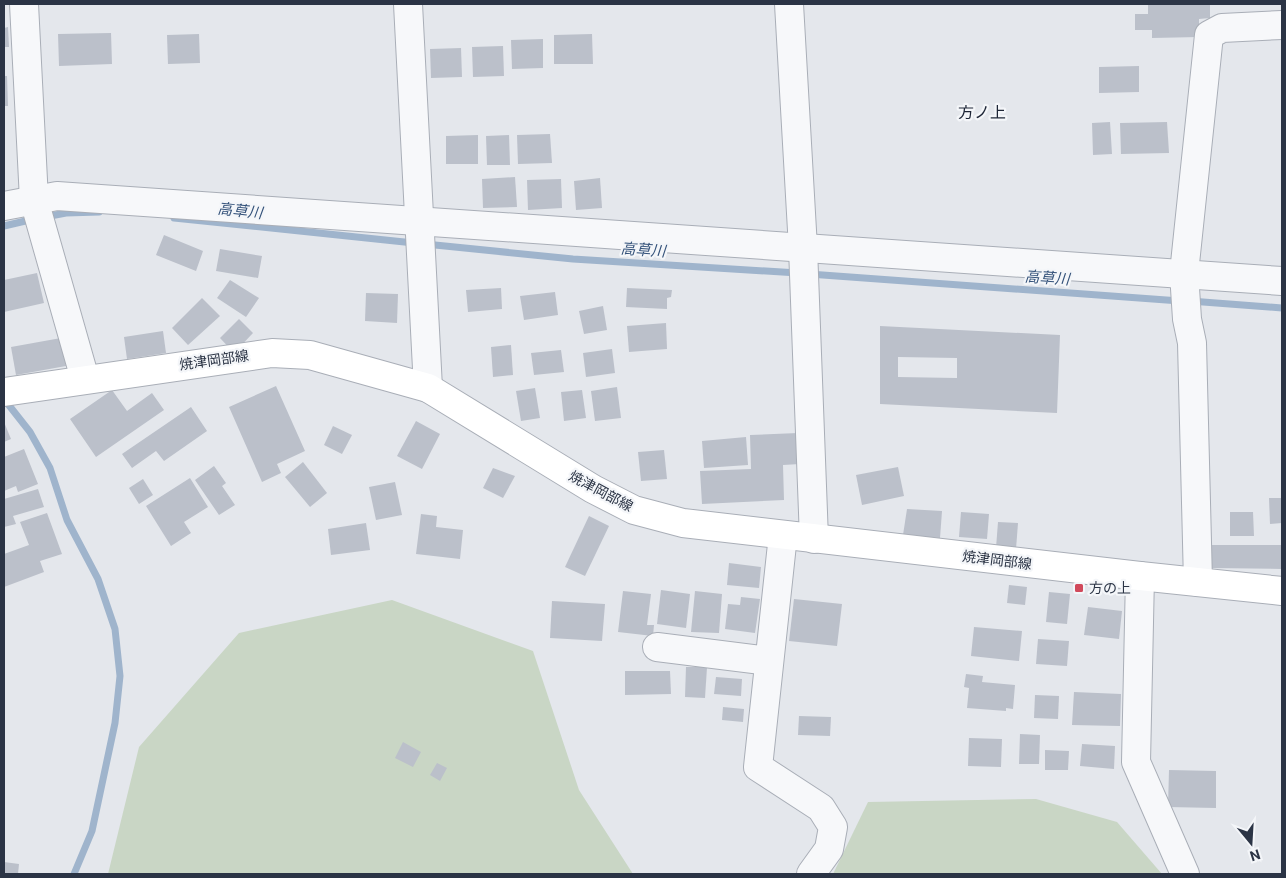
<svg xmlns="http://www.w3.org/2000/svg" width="1286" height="878" viewBox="0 0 1286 878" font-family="Roboto,'Noto Sans JP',sans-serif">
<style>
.green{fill:#c9d6c5}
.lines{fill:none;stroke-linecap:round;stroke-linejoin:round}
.stream{stroke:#9fb4cc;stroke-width:7}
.building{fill:#bbc0ca;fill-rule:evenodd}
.minor-casing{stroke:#a9aeb7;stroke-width:30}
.secondary-casing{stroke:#a9aeb7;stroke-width:30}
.minor{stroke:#f7f8fa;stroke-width:28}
.secondary{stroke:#fff;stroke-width:28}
.poi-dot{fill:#d1495b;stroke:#f4f6f9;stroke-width:2}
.labels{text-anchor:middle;stroke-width:4.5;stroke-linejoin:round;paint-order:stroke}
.street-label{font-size:14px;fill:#2b3445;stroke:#f4f6f9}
.poi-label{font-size:14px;fill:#2b3445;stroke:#f4f6f9;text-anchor:start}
.water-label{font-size:15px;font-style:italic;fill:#34527a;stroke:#f4f6f9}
.quarter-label{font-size:16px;fill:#1d2536;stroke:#f4f6f9}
</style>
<rect width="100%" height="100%" fill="#e4e7ec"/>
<g class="green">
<polygon points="392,600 533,651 579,790 633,874 108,874 139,747 239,633"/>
<polygon points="1036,799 1117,822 1162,874 833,874 868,802"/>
</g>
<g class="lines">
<g class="stream">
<polyline points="45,217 66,213 99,212"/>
<polyline points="174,218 414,243"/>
<polyline points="4,226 34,219"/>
<polyline points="425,244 573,259 798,273"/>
<polyline points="809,274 1180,301"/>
<polyline points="1190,301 1282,308"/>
<polyline points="4,399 30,432 50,468 67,520 98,579 115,629 120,676 115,723 92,831 74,874"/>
</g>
</g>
<g class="building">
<polygon points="1148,4 1210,4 1210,18 1199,19 1199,37 1152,38 1152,30 1135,30 1135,14 1148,14"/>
<polygon points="8,27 9,47 4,47 4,28"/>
<polygon points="111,33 112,64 59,66 58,34"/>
<polygon points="199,34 200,63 168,64 167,35"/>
<polygon points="592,34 593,64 554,64 554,35"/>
<polygon points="543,39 543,68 512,69 511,40"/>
<polygon points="503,46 504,76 473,77 472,47"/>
<polygon points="461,48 462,77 431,78 430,49"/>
<polygon points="1139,66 1139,92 1099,93 1099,67"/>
<polygon points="4,76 7,76 8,106 4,106"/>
<polygon points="1110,122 1112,154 1093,155 1092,123"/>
<polygon points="1167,122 1169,153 1121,154 1120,123"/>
<polygon points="550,134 552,163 518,164 517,135"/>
<polygon points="478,135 478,164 446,164 446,136"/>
<polygon points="509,135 510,165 487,165 486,136"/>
<polygon points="515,177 517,207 483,208 482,179"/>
<polygon points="600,178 602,208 576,210 574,181"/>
<polygon points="561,179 562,208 528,210 527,180"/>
<polygon points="164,235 203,251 196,271 156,255"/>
<polygon points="220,249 262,256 258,278 216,271"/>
<polygon points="37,273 44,303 4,312 4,280"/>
<polygon points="230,280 259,298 246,317 217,298"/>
<polygon points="501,288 502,309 468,312 466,290"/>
<polygon points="627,288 672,290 671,297 667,298 667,309 626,307"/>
<polygon points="555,292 558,315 524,320 520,296"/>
<polygon points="366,293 398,294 397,323 365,321"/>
<polygon points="202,298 220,316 188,345 172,328"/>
<polygon points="603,306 607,330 584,334 579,311"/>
<polygon points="239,319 253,333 234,353 220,338"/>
<polygon points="666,323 667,349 629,352 627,326"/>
<path d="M 880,326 L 1060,335 L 1057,413 L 880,404 ZM 898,357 L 957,358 L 957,378 L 898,377 Z"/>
<polygon points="163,331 166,353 127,359 124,337"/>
<polygon points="61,338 66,366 16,375 11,347"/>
<polygon points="511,345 513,375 493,377 491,347"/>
<polygon points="612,349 615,373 586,377 583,353"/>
<polygon points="561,350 564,372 534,375 531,353"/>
<polygon points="276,386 305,451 277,464 281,473 262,482 229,407"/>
<polygon points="617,387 621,418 595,421 591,391"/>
<polygon points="535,388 540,418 521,421 516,391"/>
<polygon points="112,390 127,411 152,393 164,410 96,457 70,419"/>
<polygon points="582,390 586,418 564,421 561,392"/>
<polygon points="191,407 207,431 164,461 156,451 132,468 122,454"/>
<polygon points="416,421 440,434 422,469 397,456"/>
<polygon points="4,422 11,439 4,442"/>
<polygon points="333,426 352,435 342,454 324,445"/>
<polygon points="798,433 800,464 783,465 784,500 702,504 700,471 751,469 750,435"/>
<polygon points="746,437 748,465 704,468 702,441"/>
<polygon points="24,449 38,484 18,492 16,486 4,491 4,457"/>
<polygon points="664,450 667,479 641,481 638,452"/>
<polygon points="303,462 327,493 310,507 285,477"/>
<polygon points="214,466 226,483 222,486 235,505 219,515 195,480"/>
<polygon points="898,467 904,496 862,505 856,475"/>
<polygon points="493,468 515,476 503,498 483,488"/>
<polygon points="190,478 208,507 184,522 191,533 171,546 146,506"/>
<polygon points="143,479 153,495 139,504 129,488"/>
<polygon points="395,482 402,515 376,520 369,487"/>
<polygon points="38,489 44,507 13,516 16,524 4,527 4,499"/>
<polygon points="1269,498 1282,498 1282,523 1270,524"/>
<polygon points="907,509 942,511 940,538 903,535"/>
<polygon points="961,512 989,514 987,539 959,537"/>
<polygon points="1230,512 1253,512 1254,536 1230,536"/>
<polygon points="47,513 62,554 40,561 44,572 4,587 4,554 29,545 20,522"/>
<polygon points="421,514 437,516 436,527 463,530 460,559 416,554"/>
<polygon points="589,516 609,526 585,576 565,567"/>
<polygon points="998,522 1018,523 1016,549 996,548"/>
<polygon points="366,523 370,550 331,555 328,529"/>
<polygon points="1211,545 1282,545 1282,569 1211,568"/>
<polygon points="729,563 761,567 759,588 727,585"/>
<polygon points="1009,585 1027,587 1025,605 1007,603"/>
<polygon points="661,590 690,594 686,628 657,624"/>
<polygon points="623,591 651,594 647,625 654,625 653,636 618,632"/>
<polygon points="695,591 722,594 719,633 691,632"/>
<polygon points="1049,592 1070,594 1067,624 1046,622"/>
<polygon points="741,597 760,599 755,633 725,629 728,604 740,605"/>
<polygon points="794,599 842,604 837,646 789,641"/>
<polygon points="552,601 605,604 602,641 550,638"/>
<polygon points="1088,607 1122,611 1119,639 1084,635"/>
<polygon points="974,627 1022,631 1019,661 971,656"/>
<polygon points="1038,639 1069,641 1067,666 1036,664"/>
<polygon points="686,667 707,667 705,698 685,697"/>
<polygon points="625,671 670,671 671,694 625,695"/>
<polygon points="966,674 983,676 982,682 1015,685 1013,709 1006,708 1006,711 967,708 969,688 964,687"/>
<polygon points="716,677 742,679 741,696 714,694"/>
<polygon points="1074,692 1121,694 1120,726 1072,725"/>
<polygon points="1035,695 1059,696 1058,719 1034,718"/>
<polygon points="723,707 744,709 743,722 722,720"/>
<polygon points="799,716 831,717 830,736 798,735"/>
<polygon points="1020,734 1040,735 1039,764 1019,764"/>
<polygon points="969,738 1002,739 1001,767 968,766"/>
<polygon points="403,742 421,752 413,767 395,758"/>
<polygon points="1082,744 1115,746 1114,769 1080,766"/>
<polygon points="1045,750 1069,751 1068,770 1045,770"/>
<polygon points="437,763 447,768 440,781 430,775"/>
<polygon points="1169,770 1216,771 1216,808 1168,807"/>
<polygon points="4,862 19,864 18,874 4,874"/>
</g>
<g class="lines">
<g class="minor-casing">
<g id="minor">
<polyline points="24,4 34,200 85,379"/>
<polyline points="408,4 428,388"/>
<polyline points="789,4 803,248 814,539"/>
<polyline points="4,206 57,196 1282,281"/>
<polyline points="783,535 758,767 821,808 833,827 829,849 811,874"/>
<polyline points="1140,576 1136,762 1185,874"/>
<polyline points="1198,582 1192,343 1187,319 1184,273 1209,35 1222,28 1282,25"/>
<polyline points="657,647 769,661"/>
</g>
</g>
<g class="secondary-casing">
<polyline id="secondary" points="4,392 272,353 310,355 428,388 593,489 634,510 683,523 1140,576 1282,591"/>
</g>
<use href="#minor" class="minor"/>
<use href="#secondary" class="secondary"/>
</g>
<rect class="poi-dot" x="1074" y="583" width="10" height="10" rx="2.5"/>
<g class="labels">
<g class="street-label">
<text transform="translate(214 360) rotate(-8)" y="5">焼津岡部線</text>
<text transform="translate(601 491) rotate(28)" y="5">焼津岡部線</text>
<text transform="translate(997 560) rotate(7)" y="5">焼津岡部線</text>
</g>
<g class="poi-label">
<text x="1089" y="593">方の上</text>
</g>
<g class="water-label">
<text transform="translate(240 211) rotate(6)" y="5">高草川</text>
<text transform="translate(643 250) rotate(4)" y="5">高草川</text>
<text transform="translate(1047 278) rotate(4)" y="5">高草川</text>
</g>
<g class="quarter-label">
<text x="982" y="118">方ノ上</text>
</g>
</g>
<rect width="1286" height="878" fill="none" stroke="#2b3445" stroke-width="10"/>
<g transform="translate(1251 843) rotate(162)" stroke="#f4f6f9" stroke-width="4" paint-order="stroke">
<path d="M0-4L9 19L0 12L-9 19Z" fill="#2b3445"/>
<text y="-8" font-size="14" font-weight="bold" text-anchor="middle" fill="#2b3445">N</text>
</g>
</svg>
